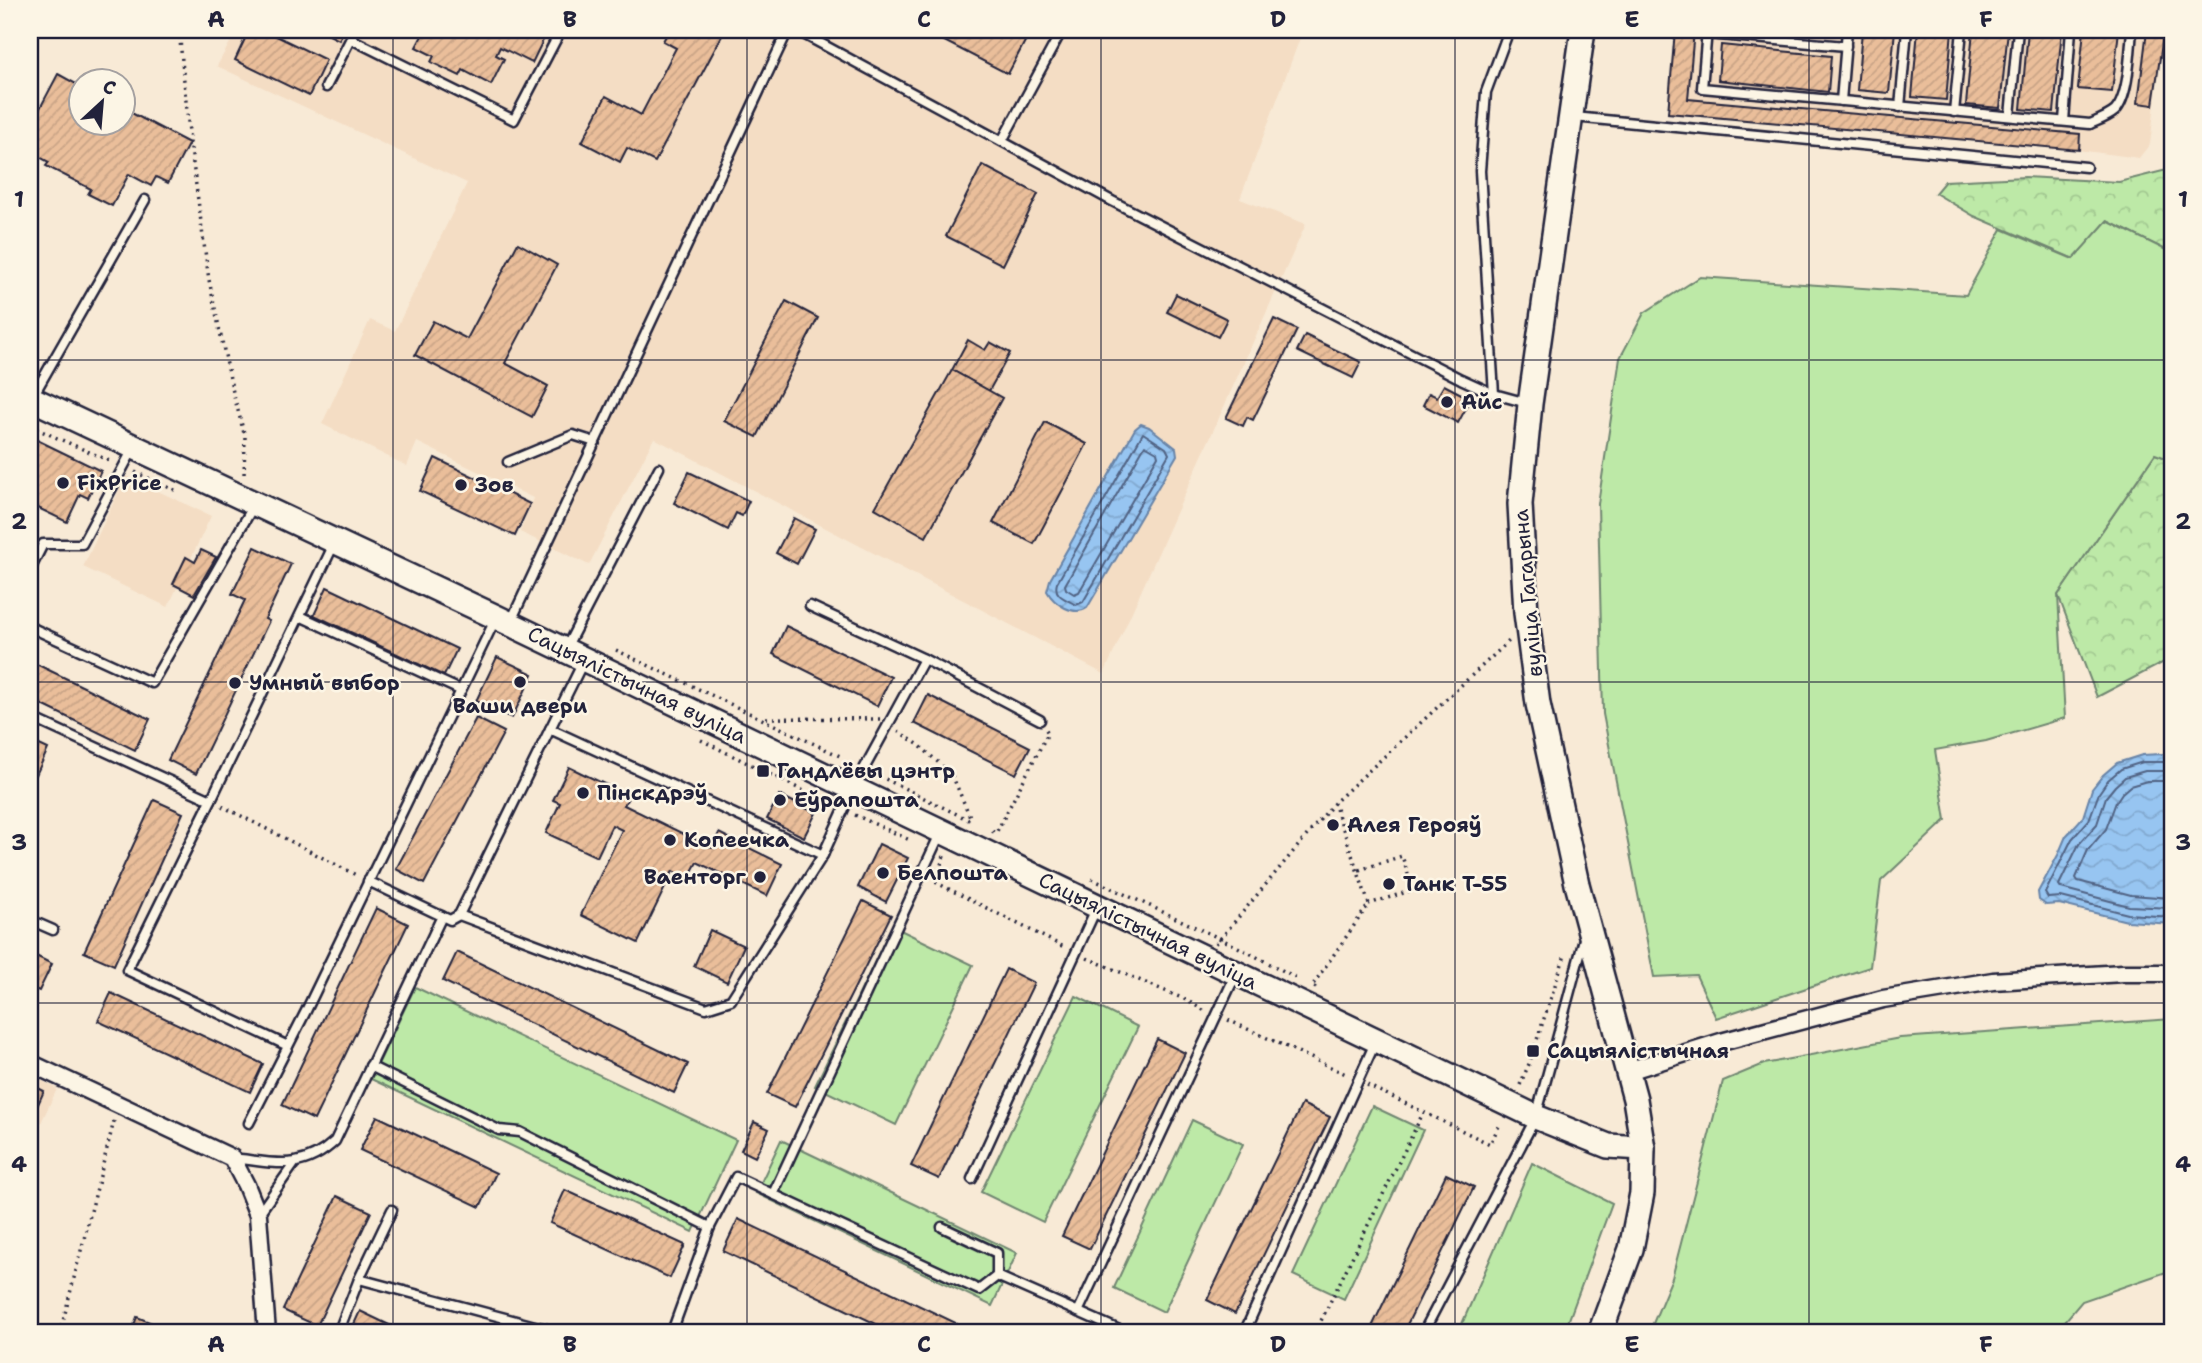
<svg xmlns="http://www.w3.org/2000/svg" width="2202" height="1363" viewBox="0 0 2202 1363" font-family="'Shantell Sans',sans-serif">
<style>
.built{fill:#f4ddc4}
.forest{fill:url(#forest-crowns);stroke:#708671;stroke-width:2}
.green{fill:#bde9a7;stroke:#708671;stroke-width:2}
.water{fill:url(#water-waves);stroke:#6884a8;stroke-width:2}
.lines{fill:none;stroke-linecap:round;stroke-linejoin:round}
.shore{stroke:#516384;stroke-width:2}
.building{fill:url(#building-hatch);stroke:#22223b;stroke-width:2}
.service-casing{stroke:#22223b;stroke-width:13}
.minor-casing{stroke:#22223b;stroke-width:21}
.secondary-casing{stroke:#22223b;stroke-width:28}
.path{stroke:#22223b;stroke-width:3.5;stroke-dasharray:2 5;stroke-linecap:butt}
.service{stroke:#fcf5e5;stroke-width:8}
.minor{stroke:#fcf5e5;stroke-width:16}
.secondary{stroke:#fcf5e5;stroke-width:23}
.grid{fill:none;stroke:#22223b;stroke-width:2;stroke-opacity:0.55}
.poi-dot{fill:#22223b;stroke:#fcf5e5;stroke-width:2.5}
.labels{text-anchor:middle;stroke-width:5;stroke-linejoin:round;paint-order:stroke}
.poi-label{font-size:21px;font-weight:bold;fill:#22223b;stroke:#fcf5e5;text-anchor:start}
.street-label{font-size:21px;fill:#22223b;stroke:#fcf5e5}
.neatline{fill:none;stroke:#22223b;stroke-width:2.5}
.grid-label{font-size:23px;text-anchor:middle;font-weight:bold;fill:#22223b}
</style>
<defs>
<pattern id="forest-crowns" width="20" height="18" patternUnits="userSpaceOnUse" patternTransform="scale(1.75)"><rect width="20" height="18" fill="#bde9a7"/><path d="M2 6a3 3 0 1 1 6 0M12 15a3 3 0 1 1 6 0" fill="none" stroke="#a2c891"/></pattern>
<pattern id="water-waves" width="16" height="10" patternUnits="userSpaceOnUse" patternTransform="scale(1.75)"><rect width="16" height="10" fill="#97c5f1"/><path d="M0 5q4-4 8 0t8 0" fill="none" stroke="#82a9d0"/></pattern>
<pattern id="building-hatch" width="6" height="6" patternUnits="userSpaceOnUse" patternTransform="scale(1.75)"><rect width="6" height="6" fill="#eabe9a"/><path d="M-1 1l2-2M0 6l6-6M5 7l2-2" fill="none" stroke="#c8a386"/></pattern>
</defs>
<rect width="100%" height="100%" fill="#f8ead6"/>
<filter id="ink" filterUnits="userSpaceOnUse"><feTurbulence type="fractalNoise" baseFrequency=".0143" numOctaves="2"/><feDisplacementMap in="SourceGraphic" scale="14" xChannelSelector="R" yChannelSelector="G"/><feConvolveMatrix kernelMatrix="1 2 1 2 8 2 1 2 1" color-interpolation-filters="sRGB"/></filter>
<g filter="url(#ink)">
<g class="built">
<polygon points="237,30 1303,30 1240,199 1306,224 1104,674 654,438 589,565 520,532 533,498 417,442 407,466 322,424 370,320 395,331 467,183 217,66"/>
<polygon points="1675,30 2164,30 2150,144 2139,158 2078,150 1668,113"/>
<polygon points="126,476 211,516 168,607 83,567"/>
<polygon points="30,1074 57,1089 30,1146"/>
</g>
<g class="forest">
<polygon points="2172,165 2172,253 2107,221 2074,259 1974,216 1935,193 1945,181 2025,177 2119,182 2171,169"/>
<polygon points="2155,454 2172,460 2172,658 2097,697 2058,595"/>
</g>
<g class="green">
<polygon points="2107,221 2172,253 2172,460 2155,454 2058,595 2065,718 1986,741 1935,750 1946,820 1881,881 1870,967 1716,1018 1696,975 1654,977 1603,714 1598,504 1620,358 1644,313 1700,277 1966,295 2002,229 2073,259"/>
<polygon points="892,926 973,965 896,1125 815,1086"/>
<polygon points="415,987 736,1140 693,1232 371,1079"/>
<polygon points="1076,996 1138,1027 1043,1222 981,1192"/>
<polygon points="2172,1019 2172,1270 2082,1301 2055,1333 1649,1333 1672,1278 1723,1081 1764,1064 1900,1038"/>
<polygon points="1372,1106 1423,1130 1344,1299 1293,1275"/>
<polygon points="1192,1120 1243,1144 1164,1312 1114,1288"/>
<polygon points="781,1140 1017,1253 992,1306 756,1193"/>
<polygon points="1532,1163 1612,1203 1564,1333 1458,1333"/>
</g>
<g class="water">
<path d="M 1141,424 L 1149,427 L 1176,448 L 1177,455 L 1087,608 C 1074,617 1054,604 1047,591 L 1050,580 L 1135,429 Z"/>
<polygon points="2161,754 2172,755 2172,924 2127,921 2059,904 2046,905 2039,900 2038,892 2058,855 2066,836 2083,817 2092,789 2103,775 2117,763 2142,755"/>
</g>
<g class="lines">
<g class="shore">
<path d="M 1143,433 L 1166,448 L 1169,454 L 1083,602 L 1076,605 C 1066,599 1053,596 1057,583 Z"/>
<polygon points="1145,445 1157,452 1158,456 1079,592 1074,594 1066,589 1065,585"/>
<polyline points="2172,762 2143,762 2121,769 2108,780 2099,793 2089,820 2072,839 2045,893 2048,898 2061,897 2128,914 2172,917"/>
<polyline points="2172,771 2145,771 2125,777 2115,786 2106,797 2097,824 2079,844 2059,885 2061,888 2129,906 2172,908"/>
<polyline points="2172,781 2147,781 2130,786 2122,793 2116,802 2106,829 2088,850 2076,878 2078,881 2131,895 2172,898"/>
</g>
</g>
<g class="building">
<polygon points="249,30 264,30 326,60 309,96 235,60"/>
<polygon points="319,30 344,30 339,40"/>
<polygon points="425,30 548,30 532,63 500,47 496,55 504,59 491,85 463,70 460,76 431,62 434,56 416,47"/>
<polygon points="669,30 725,30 655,162 627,148 620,162 582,142 606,96 641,115 676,48 663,41"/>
<polygon points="923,30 1031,30 1008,74"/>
<polygon points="1675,30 1694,30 1688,99 2080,134 2079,150 1668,113"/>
<polygon points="1862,30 1895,30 1889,93 1857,90"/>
<polygon points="1918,30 1952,30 1946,100 1912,97"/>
<polygon points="1973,30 2008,30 2000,108 1966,105"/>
<polygon points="2028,30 2062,30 2054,112 2021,109"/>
<polygon points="2084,30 2119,30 2112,92 2078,89"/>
<polygon points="2147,30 2164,30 2153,105 2138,103"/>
<polygon points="1721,45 1831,56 1828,92 1718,80"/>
<polygon points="58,74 80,86 80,122 122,122 122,108 189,143 168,183 156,177 151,186 129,174 112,206 88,194 91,189 46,166 49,162 30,152 30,108 38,112"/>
<polygon points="982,165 1038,194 1003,265 946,236"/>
<polygon points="518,243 557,265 505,363 548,386 532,417 415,355 433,321 467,339"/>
<polygon points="1176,294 1227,319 1218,337 1167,312"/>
<polygon points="786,301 818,318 757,437 724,421"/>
<polygon points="1274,319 1297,330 1253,420 1247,417 1243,426 1226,418"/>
<polygon points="1305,335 1361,362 1353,378 1297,351"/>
<polygon points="968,340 985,350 990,342 1010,353 989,391 952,370"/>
<polygon points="952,370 1002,398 926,537 875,508"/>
<polygon points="1444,385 1471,399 1458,423 1423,405 1429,393 1437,397"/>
<polygon points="1045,422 1087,444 1034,544 993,523"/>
<polygon points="33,438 101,471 88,498 80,494 67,522 30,504 30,445"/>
<polygon points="435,458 530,504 515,536 420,491"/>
<polygon points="689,472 749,501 742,516 736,513 728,530 674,503"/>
<polygon points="794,518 815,529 797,564 776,553"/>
<polygon points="255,547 291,564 265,619 269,621 196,774 168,760 245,600 232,594"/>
<polygon points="201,550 216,557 194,595 173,584 186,557 195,562"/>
<polygon points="327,587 457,649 444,676 314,615"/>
<polygon points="786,626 891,677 877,706 773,654"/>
<polygon points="497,657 533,674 512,718 476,701"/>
<polygon points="30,661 150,719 135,750 30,699"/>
<polygon points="928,695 1030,747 1016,774 914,723"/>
<polygon points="476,718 504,732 424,884 396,869"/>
<polygon points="33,742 48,749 36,775 30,772 30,749"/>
<polygon points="569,767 629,796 624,805 712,848 719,833 782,864 767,896 697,862 688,879 673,871 638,943 581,915 622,830 612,825 597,857 546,833 560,803 553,800"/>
<polygon points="779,795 816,813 804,837 767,819"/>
<polygon points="154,800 183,813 114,965 84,952"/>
<polygon points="879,844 908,858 886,902 858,887"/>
<polygon points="863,901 891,915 795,1107 767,1094"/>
<polygon points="376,908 408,924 314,1120 282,1105"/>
<polygon points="710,930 744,946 727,982 694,966"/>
<polygon points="457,952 688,1064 674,1093 443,981"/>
<polygon points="30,953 52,964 39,991 30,987"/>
<polygon points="1006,969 1034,983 939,1179 911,1166"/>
<polygon points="111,993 263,1064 250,1092 98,1021"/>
<polygon points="1157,1039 1185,1053 1090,1249 1062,1236"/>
<polygon points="30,1084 44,1091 30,1122"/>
<polygon points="1302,1104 1330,1117 1235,1314 1207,1300"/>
<polygon points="377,1116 496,1173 480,1207 360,1150"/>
<polygon points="754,1122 769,1129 755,1157 741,1150"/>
<polygon points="1446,1174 1474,1187 1403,1333 1369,1333"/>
<polygon points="565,1190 685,1245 670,1278 550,1223"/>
<polygon points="337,1196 371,1212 317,1326 283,1310"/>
<polygon points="738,1219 960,1325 957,1333 895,1333 723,1251"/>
<polygon points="360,1311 406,1333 350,1333"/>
<polygon points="137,1317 162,1327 160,1333 131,1333"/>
</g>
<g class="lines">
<g class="service-casing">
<g id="service">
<polyline points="796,30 1112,201 1461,379 1494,394 1527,403"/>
<path d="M 1707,30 L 1702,88 L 2090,124 C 2099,120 2108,117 2115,111 C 2129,97 2130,50 2132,30"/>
<polyline points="1707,34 1846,46"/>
<polyline points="351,39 514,120 561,30"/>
<polyline points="326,87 355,30"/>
<polyline points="1841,101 1847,30"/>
<polyline points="1900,107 1907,30"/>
<polyline points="1954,112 1962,30"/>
<polyline points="2010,116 2018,30"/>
<polyline points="1574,117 2086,167"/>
<polyline points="2064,121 2071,30"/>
<polyline points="1002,141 1062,30"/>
<polyline points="1494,394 1480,171 1486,92 1509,30"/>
<polyline points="33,396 145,200"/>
<polyline points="508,462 573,435 595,442"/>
<polyline points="30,570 43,544 82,544 133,449"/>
<polyline points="810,606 924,659"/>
<polyline points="300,616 460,690"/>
<polyline points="511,621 788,30"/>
<polyline points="30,627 152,683 254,505"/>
<polyline points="566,648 659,468"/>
<polyline points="30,717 211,800 334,544"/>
<polyline points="550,729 583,662"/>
<polyline points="211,800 127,970 288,1046"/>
<polyline points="368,881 450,920 459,915 550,729 823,855 853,789 924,659 1040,720"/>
<polyline points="459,915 706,1008 731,1000 823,855"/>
<polyline points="30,920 53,930"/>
<polyline points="370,1066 499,1130 520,1132 710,1227 674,1326 675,1333"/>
<polyline points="249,1123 306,1011 495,620"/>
<path d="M 232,1158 C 273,1162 301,1173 335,1141 L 442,916"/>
<polyline points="972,1179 1096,909"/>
<polyline points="773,1194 940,834"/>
<polyline points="258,1215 294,1164"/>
<polyline points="710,1227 736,1177 979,1290 997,1276 1126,1333"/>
<polyline points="942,1227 997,1253 997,1276"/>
<polyline points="359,1279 561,1333"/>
<polyline points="1078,1312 1235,976"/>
<polyline points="338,1333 359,1279 392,1210"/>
<polyline points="1244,1333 1375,1043"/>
<polyline points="1423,1333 1536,1117 1584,939"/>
</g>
</g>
<g class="minor-casing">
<g id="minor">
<polyline points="30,1063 232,1158 246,1185 258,1215 267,1333"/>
<polyline points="1628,1071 1721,1042 1883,999 1993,981 2123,973 2172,973"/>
</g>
</g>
<g class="secondary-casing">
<g id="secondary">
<polyline points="1583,30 1530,404 1520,504 1526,613 1538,704 1577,884 1635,1099 1643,1148 1642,1193 1631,1249 1600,1333"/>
<polyline points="30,398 496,617 1536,1117 1608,1146 1643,1148"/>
</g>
</g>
<g class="path">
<polyline points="179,30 190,142 209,280 232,388 245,437 244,476"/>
<polyline points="30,426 112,462"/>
<polyline points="135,472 179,492"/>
<polyline points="616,650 842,757"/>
<polyline points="766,718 880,719"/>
<polyline points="898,731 919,745 952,775 971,819"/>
<polyline points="701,740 832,805"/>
<polyline points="873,773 973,822"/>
<polyline points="222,806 358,876"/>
<polyline points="855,815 912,841"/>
<polyline points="992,831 996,833 1048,733 1045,728"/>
<polyline points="944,856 935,882 1064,947"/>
<polyline points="1359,870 1402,856 1413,890 1369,904"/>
<polyline points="1092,879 1236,946 1297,978"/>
<polyline points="1216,944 1334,803 1509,641"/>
<polyline points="1087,958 1184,999 1205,1011"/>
<polyline points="1316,988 1312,986 1369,904 1334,803"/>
<polyline points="1228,1020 1348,1075"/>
<polyline points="1367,1085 1490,1144 1501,1122"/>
<polyline points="1520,1085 1529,1064 1565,955"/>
<polyline points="60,1333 114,1121"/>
<polyline points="1315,1333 1423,1113"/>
</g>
<use href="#service" class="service"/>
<use href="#minor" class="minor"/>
<use href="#secondary" class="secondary"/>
</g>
</g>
<path class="grid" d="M 393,30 L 393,1333M 747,30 L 747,1333M 1101,30 L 1101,1333M 1455,30 L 1455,1333M 1809,30 L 1809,1333M 30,360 L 2172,360M 30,682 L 2172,682M 30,1003 L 2172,1003"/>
<g class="poi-dot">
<circle cx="1447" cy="402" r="7"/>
<circle cx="63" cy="483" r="7"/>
<circle cx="461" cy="485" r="7"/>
<circle cx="520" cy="682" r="7"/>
<circle cx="235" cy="683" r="7"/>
<rect x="756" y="764" width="14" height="14" rx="3.5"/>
<circle cx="583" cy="793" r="7"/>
<circle cx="780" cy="800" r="7"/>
<circle cx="1333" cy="825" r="7"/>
<circle cx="670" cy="840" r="7"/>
<circle cx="883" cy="873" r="7"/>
<circle cx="760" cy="877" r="7"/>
<circle cx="1389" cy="884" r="7"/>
<rect x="1526" y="1044" width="14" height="14" rx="3.5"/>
</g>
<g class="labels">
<g class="poi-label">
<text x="1461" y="409">Айс</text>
<text x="77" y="490">FixPrice</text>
<text x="475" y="492">Зов</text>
<text x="249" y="690">Умный выбор</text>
<text x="520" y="713" text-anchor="middle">Ваши двери</text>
<text x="777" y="778">Гандлёвы цэнтр</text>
<text x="597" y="800">Пінскдрэў</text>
<text x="794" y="807">Еўрапошта</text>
<text x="1347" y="832">Алея Герояў</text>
<text x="684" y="847">Копеечка</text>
<text x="897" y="880">Белпошта</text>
<text x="746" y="884" text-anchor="end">Ваенторг</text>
<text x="1403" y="891">Танк Т-55</text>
<text x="1547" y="1058">Сацыялістычная</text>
</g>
<g class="street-label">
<text transform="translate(1528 593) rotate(-95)" y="7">вуліца Гагарына</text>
<text transform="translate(637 685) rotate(26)" y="7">Сацыялістычная вуліца</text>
<text transform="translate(1148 931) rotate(26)" y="7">Сацыялістычная вуліца</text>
</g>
</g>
<rect width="2202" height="1363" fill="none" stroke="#fcf5e5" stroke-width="77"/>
<g transform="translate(102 102) rotate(26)"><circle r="33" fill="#fcf5e5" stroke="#a5a1a1" stroke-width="2"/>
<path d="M0-5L12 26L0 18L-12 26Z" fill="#22223b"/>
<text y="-10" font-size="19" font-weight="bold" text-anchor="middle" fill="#22223b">С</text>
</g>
<rect x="38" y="38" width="2126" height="1286" class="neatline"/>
<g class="grid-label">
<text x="216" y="27">A</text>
<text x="570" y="27">B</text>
<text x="924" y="27">C</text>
<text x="1278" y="27">D</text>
<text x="1632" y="27">E</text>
<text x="1986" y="27">F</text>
<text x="19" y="207">1</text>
<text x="2183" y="207">1</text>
<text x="19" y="529">2</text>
<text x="2183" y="529">2</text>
<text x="19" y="850">3</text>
<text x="2183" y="850">3</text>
<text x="19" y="1172">4</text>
<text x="2183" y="1172">4</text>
<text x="216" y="1352">A</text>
<text x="570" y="1352">B</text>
<text x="924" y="1352">C</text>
<text x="1278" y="1352">D</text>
<text x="1632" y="1352">E</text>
<text x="1986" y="1352">F</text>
</g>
</svg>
